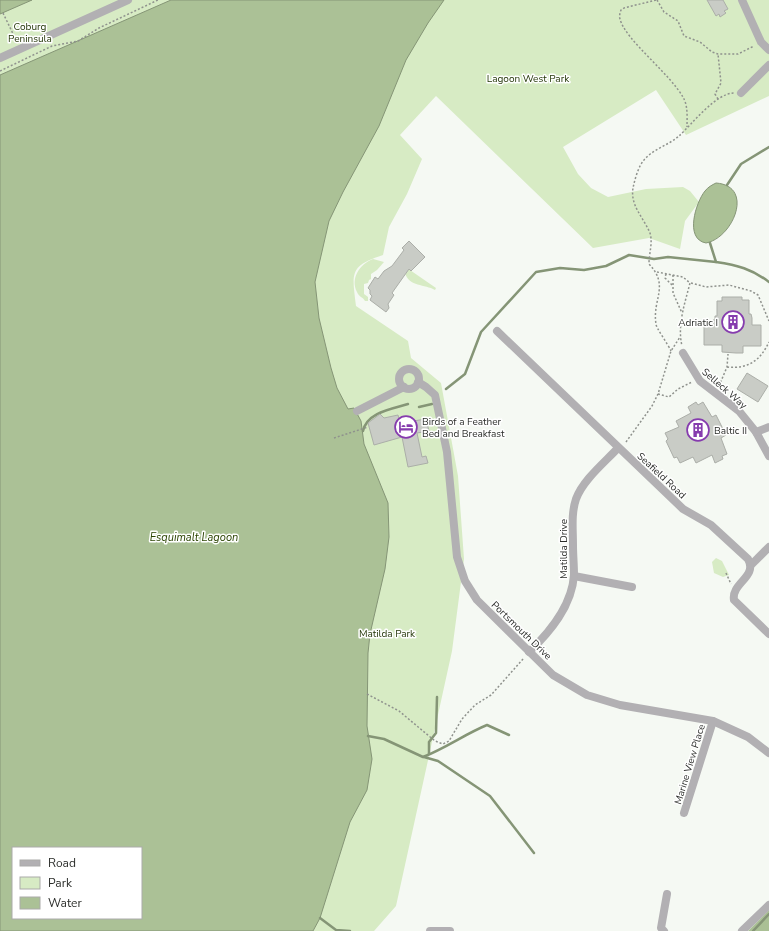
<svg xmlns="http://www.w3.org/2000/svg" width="769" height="931" viewBox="0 0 769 931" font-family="'Nunito Sans',sans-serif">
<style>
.green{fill:#d7ebc4;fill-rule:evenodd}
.forest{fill:#aac095}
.water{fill:#abc196;stroke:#859576;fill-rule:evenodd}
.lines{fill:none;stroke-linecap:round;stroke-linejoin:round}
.stream{stroke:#859576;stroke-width:2.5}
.building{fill:#c9ccc6;stroke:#abaea8}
.path{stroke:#8f928d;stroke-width:1.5;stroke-dasharray:2 2;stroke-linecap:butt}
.minor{stroke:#b2b0b3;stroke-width:8}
.labels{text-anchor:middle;stroke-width:3;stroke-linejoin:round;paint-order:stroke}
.park-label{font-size:10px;fill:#1f3202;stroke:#fff}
.poi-label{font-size:10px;fill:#2c2e2b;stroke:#fff;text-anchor:start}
.street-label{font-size:10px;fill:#2c2e2b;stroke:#fff}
.water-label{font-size:11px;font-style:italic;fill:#2a4300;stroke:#fff}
</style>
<rect width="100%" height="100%" fill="#f5f9f3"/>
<g class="green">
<path d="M 0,0 L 769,0 L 769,96 L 686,135 L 656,90 L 563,147 L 578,174 L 591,188 L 608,197 L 646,189 L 683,187 L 690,191 L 699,202 L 685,221 L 680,249 L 649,238 L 593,248 L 436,96 L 400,135 L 422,159 L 407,194 L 389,227 L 383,255 C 349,266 352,273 356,306 L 408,341 L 411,358 L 441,383 L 458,476 L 464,559 L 452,651 L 396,906 L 374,931 L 0,931 ZM 13,848 L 141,848 L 141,918 L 13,918 Z"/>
<path d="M 373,259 L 384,262 L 377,270 L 371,274 L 371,279 L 369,280 L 368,283 L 364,284 L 364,294 L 368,297 L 368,301 L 365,301 C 363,297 359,297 357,292 C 350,278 360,264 373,259 Z"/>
<path d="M 407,268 L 436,288 L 435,290 C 425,284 409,287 405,273 Z"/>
<polygon points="716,558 722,561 729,575 723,577 714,573 712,562"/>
</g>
<polygon class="forest" points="769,910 769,931 748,931"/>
<g class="water">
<polygon points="0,0 32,0 0,14"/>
<path d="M 171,0 L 444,0 L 428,23 L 406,60 L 379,126 L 343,192 L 329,221 L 315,282 L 319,318 L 331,368 L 337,388 L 348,409 L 354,408 L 361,421 L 364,444 L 388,503 L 389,537 L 385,569 L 370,634 L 368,653 L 367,726 L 372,759 L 367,790 L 350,822 L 320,918 L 313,931 L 0,931 L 0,75 ZM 13,848 L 141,848 L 141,918 L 13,918 Z"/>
<path d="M 716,183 C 755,186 733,238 706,243 C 684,239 696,202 705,191 C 708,187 712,185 716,183 Z"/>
</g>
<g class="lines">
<g class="stream">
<polyline points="727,185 741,164 769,147"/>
<path d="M 710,243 L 716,262 C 737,265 752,269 769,282"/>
<polyline points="446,389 465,374 481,332 536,272 560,268 584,270 606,266 629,255 654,259 668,257 716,262"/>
<polyline points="419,407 432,404"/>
<path d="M 363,431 C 367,412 392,409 408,404"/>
<path d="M 368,736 L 384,739 L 423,757 C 446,748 465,734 487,725 L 509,735"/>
<polyline points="429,754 429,742 436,733 437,697"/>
<polyline points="424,757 438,761 490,796 534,853"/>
<polyline points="320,918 336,930 350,931"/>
<polyline points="753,931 769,914"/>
</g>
</g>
<g class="building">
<polygon points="707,0 723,0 728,9 724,11 726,13 720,17 719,14 716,16"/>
<polygon points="409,241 425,257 411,271 409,269 392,293 394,295 388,304 389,308 386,312 370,300 372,296 370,294 370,290 368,288 375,277 378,279 384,271 392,266 404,250 402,248"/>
<polygon points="722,297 742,297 742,300 749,300 749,314 751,314 752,318 752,325 761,325 761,346 743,346 743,353 736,353 722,352 722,345 704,345 704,326 713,326 713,320 715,320 715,316 717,316 717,301 722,301"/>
<polygon points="747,373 768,386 758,402 737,389"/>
<polygon points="696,402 698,405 703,402 712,417 716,415 726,435 721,438 727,454 722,456 723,459 715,463 712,455 696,463 693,457 680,463 677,457 674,458 666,441 668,439 665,433 679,427 676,421 691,413 688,407"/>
<polygon points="380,414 384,418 398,415 400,423 426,419 429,431 417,433 422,457 426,456 428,463 408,467 402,437 374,445 368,423"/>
</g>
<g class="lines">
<g class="path">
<path d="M 656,0 L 624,8 L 621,10 C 620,13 619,16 620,19 C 625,40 671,74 684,99 C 688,107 687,118 687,127"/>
<polyline points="657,0 664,12 678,21 684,36 700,42 712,52 718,54 738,54 754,46"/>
<polyline points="3,13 17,42"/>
<polyline points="0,71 52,46 78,41 99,28 158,0"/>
<polyline points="718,99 715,94 721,83 718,54"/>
<path d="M 657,272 L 683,277 L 690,283 C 685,303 677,325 682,346"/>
<polyline points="666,274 665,278 672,285"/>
<polyline points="673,275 673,293 682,313"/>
<polyline points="691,283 706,287 729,285 751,291 758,295 769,321"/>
<path d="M 671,351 C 668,344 656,328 656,324 C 652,299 670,286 649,264 C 649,253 653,243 650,233 C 644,218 630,206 633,188 C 635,179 638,167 644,160 C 653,149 669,145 679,136 C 692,124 716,93 734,93"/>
<path d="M 727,367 C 748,369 760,361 769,342"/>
<polyline points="719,386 727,367 728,354"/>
<polyline points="658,394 669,397 678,389 692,382"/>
<polyline points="334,438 368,427"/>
<polyline points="626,442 652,406 658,394 671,351 680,337"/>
<polyline points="726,573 731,584"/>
<polyline points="367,694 399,711 435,741 443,744 449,741 462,719 475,705 491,695 524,658"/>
</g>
<g class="minor">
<polyline points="742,0 761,42 769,50"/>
<polyline points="0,58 128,0"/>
<polyline points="741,93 769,65"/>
<path d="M 497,331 L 683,509 L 711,525 L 748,559 C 758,577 731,583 734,600 L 769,634"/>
<polyline points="683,353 700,381 739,411 756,432 769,456"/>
<circle cx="409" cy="379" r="10"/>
<polyline points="418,382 426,387 435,395 447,452 457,557 465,581 477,600 553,675 587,695 620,705 713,721 748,737 769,753"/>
<polyline points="357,411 404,387"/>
<polyline points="756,432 769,427"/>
<polyline points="751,565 769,547"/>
<polyline points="574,576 632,587"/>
<path d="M 529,652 C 550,632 572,606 574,575 C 574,565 573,555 573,545 C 573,529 571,514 576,499 C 583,480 604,463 618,448"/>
<polyline points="684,813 713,721"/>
<polyline points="430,931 450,931"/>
<polyline points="664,931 661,928 667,894"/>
<polyline points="742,931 769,905"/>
</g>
</g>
<defs>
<g id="building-ring" transform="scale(1.15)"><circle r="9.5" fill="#fff" stroke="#863cae" stroke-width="1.5"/><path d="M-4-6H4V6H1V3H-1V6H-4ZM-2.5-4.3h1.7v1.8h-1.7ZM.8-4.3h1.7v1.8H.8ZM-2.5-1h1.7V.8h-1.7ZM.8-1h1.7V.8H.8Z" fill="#863cae"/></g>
<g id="hotel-ring" transform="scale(1.15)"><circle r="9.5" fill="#fff" stroke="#863cae" stroke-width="1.5"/><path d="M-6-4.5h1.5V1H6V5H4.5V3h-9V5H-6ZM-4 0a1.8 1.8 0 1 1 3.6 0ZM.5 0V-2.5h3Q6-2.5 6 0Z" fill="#863cae"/></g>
</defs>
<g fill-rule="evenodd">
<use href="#building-ring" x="733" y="322"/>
<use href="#hotel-ring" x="406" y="427"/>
<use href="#building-ring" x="698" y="430"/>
</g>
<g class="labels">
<g class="park-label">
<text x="30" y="30">Coburg<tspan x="30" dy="12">Peninsula</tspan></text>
<text x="528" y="82">Lagoon West Park</text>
<text x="387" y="637">Matilda Park</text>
</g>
<g class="poi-label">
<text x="718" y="326" text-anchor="end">Adriatic I</text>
<text x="422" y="425">Birds of a Feather<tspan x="422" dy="12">Bed and Breakfast</tspan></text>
<text x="714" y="434">Baltic II</text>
</g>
<g class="street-label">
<text transform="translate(725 388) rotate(41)" y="4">Selleck Way</text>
<text transform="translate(662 475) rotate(43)" y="4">Seafield Road</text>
<text transform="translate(563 549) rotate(-90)" y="4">Matilda Drive</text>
<text transform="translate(522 630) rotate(44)" y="4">Portsmouth Drive</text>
<text transform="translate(689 764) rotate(-73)" y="4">Marine View Place</text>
</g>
<g class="water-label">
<text x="194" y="541">Esquimalt Lagoon</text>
</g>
</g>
<rect x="12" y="847" width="130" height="72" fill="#ffffff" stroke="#ababaa"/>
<rect x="20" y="860" width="20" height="6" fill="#b2b0b3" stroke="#ababaa"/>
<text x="48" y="867" font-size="12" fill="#2c2e2b">Road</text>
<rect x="20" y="877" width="20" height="12" fill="#d7ebc4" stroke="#ababaa"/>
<text x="48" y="887" font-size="12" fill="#2c2e2b">Park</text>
<rect x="20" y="897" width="20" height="12" fill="#abc196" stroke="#ababaa"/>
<text x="48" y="907" font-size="12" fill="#2c2e2b">Water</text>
</svg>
